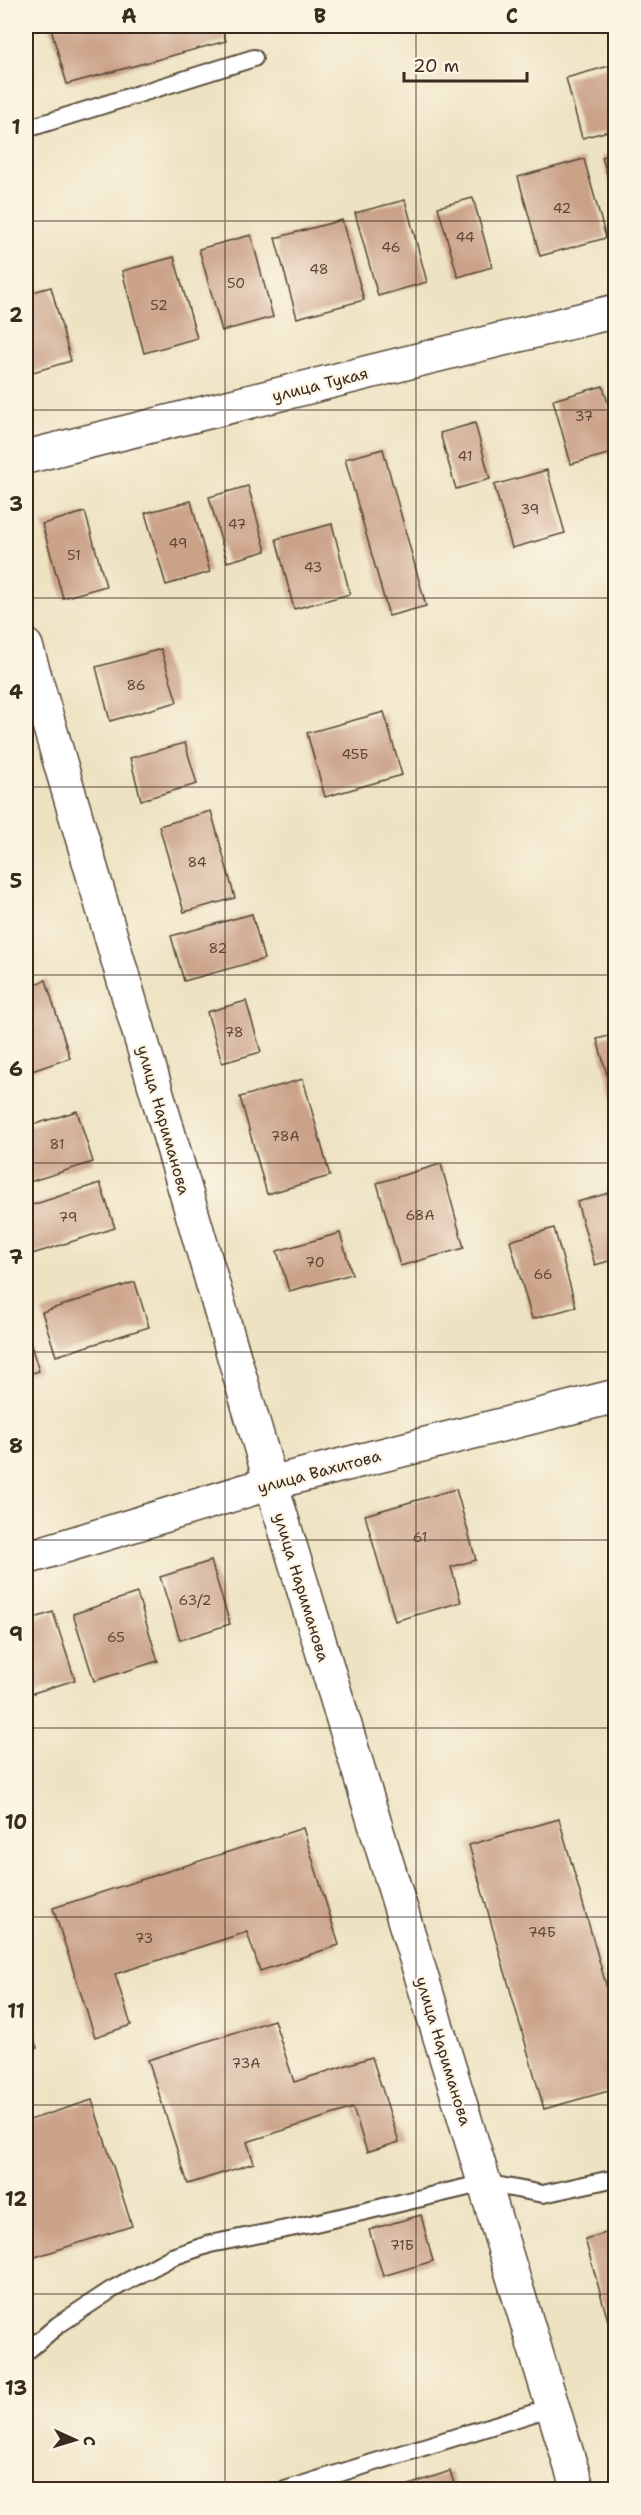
<svg xmlns="http://www.w3.org/2000/svg" width="641" height="2515" viewBox="0 0 641 2515" font-family="'Shantell Sans',sans-serif">
<style>
.building{fill:#caa288}
.lines{fill:none;stroke-linecap:round;stroke-linejoin:round}
.lane-casing{stroke:#564636;stroke-width:20}
.street-casing{stroke:#564636;stroke-width:36}
.secondary-casing{stroke:#564636;stroke-width:36}
.lane{stroke:#fff;stroke-width:16}
.street{stroke:#fff;stroke-width:33}
.secondary{stroke:#fff;stroke-width:33}
.grid{fill:none;stroke:#3b2a1e;stroke-width:1.5;stroke-opacity:0.55}
.labels{text-anchor:middle;stroke-width:4.5;stroke-linejoin:round;paint-order:stroke}
.number-label{font-size:14px;fill:#5f4838}
.street-label{font-size:16px;fill:#3b2a1e;stroke:#fcf5e5}
.neatline{fill:none;stroke:#3b2a1e;stroke-width:2}
.grid-label{font-size:20px;text-anchor:middle;font-weight:bold;fill:#3b2a1e}
</style>
<rect width="100%" height="100%" fill="#fcf5e5"/>
<filter id="ink" filterUnits="userSpaceOnUse"><feTurbulence type="fractalNoise" baseFrequency=".0167" numOctaves="2"/><feDisplacementMap in="SourceGraphic" scale="12" xChannelSelector="R" yChannelSelector="G"/><feConvolveMatrix kernelMatrix="1 2 1 2 8 2 1 2 1" color-interpolation-filters="sRGB"/></filter>
<filter id="wash" filterUnits="userSpaceOnUse"><feTurbulence type="fractalNoise" baseFrequency=".008" numOctaves="4" result="noise"/><feDisplacementMap in="SourceGraphic" scale="24" xChannelSelector="R" yChannelSelector="G"/><feGaussianBlur stdDeviation="1.35" result="paint"/><feColorMatrix in="noise" values="0 0 0 0 0 0 0 0 0 0 0 0 0 0 0 0 0 1.4 0 .05"/><feComposite in="paint" operator="in"/></filter>
<g filter="url(#wash)">
<rect width="100%" height="100%" fill="#ede2c1"/>
<g id="blocks">
<g class="building">
<polygon points="50,26 221,26 226,41 67,84"/>
<polygon points="616,64 616,129 582,138 566,78"/>
<polygon points="616,153 616,201 615,201 602,157"/>
<polygon points="584,159 606,238 540,256 518,177"/>
<polygon points="473,198 492,267 458,277 438,207"/>
<polygon points="405,200 427,282 378,296 355,213"/>
<polygon points="342,220 364,300 297,318 275,238"/>
<polygon points="251,235 273,317 222,331 199,249"/>
<polygon points="174,257 197,338 144,353 122,271"/>
<polygon points="51,287 71,361 26,374 26,294"/>
<polygon points="603,386 616,432 616,452 571,464 553,400"/>
<polygon points="475,423 490,479 456,489 440,433"/>
<polygon points="383,449 426,606 389,616 345,459"/>
<polygon points="547,470 565,533 512,548 494,485"/>
<polygon points="248,486 266,551 227,562 209,497"/>
<polygon points="191,501 210,572 166,585 145,513"/>
<polygon points="85,512 106,586 63,598 42,524"/>
<polygon points="332,524 350,594 294,609 276,539"/>
<polygon points="161,649 177,702 110,721 96,667"/>
<polygon points="384,712 402,775 325,797 307,733"/>
<polygon points="185,743 197,784 141,800 130,758"/>
<polygon points="211,811 235,898 184,912 159,826"/>
<polygon points="252,914 264,959 184,981 171,936"/>
<polygon points="46,980 70,1058 26,1073 26,987"/>
<polygon points="246,1001 261,1052 222,1063 207,1012"/>
<polygon points="616,1034 616,1103 615,1103 597,1039"/>
<polygon points="303,1079 330,1176 267,1194 240,1097"/>
<polygon points="77,1111 93,1162 26,1183 26,1127"/>
<polygon points="441,1164 464,1248 400,1266 377,1183"/>
<polygon points="100,1183 115,1228 26,1256 26,1207"/>
<polygon points="616,1191 616,1259 595,1265 577,1202"/>
<polygon points="554,1228 576,1307 532,1319 510,1241"/>
<polygon points="340,1233 352,1274 289,1291 277,1251"/>
<polygon points="135,1282 149,1327 56,1356 42,1312"/>
<polygon points="26,1330 39,1371 26,1375"/>
<polygon points="456,1489 476,1560 451,1567 461,1602 395,1621 365,1515"/>
<polygon points="211,1561 230,1624 180,1640 160,1577"/>
<polygon points="137,1593 158,1661 94,1681 73,1614"/>
<polygon points="53,1612 75,1680 30,1694 26,1680 26,1621"/>
<polygon points="559,1819 616,2020 616,2089 544,2109 469,1845"/>
<polygon points="303,1828 339,1945 260,1971 247,1932 115,1974 131,2025 95,2037 53,1908"/>
<polygon points="26,2015 37,2048 26,2052"/>
<polygon points="274,2020 294,2082 372,2057 399,2142 367,2152 353,2108 247,2142 254,2163 188,2184 148,2060"/>
<polygon points="92,2100 132,2226 26,2260 26,2121"/>
<polygon points="421,2215 433,2261 383,2276 369,2230"/>
<polygon points="616,2230 616,2327 610,2328 585,2239"/>
<polygon points="450,2471 456,2490 398,2490 397,2489"/>
</g>
</g>
</g>
<g filter="url(#ink)">
<use href="#blocks" fill-opacity="0" stroke="#564636" stroke-width="1.5"/>
<g class="lines">
<g class="lane-casing">
<g id="lane">
<polyline points="26,129 254,58"/>
<polyline points="26,2352 58,2325 111,2290 172,2257 210,2244 311,2224 485,2183 543,2194 616,2178"/>
<polyline points="285,2490 553,2407"/>
</g>
</g>
<g class="street-casing">
<g id="street">
<polyline points="26,457 616,311"/>
<polyline points="26,646 271,1483 578,2490"/>
</g>
</g>
<g class="secondary-casing">
<polyline id="secondary" points="26,1558 271,1483 616,1396"/>
</g>
<use href="#lane" class="lane"/>
<use href="#street" class="street"/>
<use href="#secondary" class="secondary"/>
</g>
</g>
<path class="grid" d="M 225,26 L 225,2490M 416,26 L 416,2490M 26,221 L 616,221M 26,410 L 616,410M 26,598 L 616,598M 26,787 L 616,787M 26,975 L 616,975M 26,1163 L 616,1163M 26,1352 L 616,1352M 26,1540 L 616,1540M 26,1728 L 616,1728M 26,1917 L 616,1917M 26,2105 L 616,2105M 26,2294 L 616,2294"/>
<g class="labels">
<g class="number-label">
<text x="562" y="213">42</text>
<text x="465" y="242">44</text>
<text x="391" y="252">46</text>
<text x="319" y="274">48</text>
<text x="236" y="288">50</text>
<text x="159" y="310">52</text>
<text x="584" y="421">37</text>
<text x="465" y="461">41</text>
<text x="530" y="514">39</text>
<text x="237" y="529">47</text>
<text x="178" y="548">49</text>
<text x="74" y="560">51</text>
<text x="313" y="572">43</text>
<text x="136" y="690">86</text>
<text x="355" y="759">45Б</text>
<text x="197" y="867">84</text>
<text x="218" y="953">82</text>
<text x="234" y="1037">78</text>
<text x="285" y="1141">78А</text>
<text x="57" y="1149">81</text>
<text x="420" y="1220">68А</text>
<text x="68" y="1222">79</text>
<text x="315" y="1267">70</text>
<text x="543" y="1279">66</text>
<text x="420" y="1542">61</text>
<text x="195" y="1605">63/2</text>
<text x="116" y="1642">65</text>
<text x="542" y="1937">74Б</text>
<text x="144" y="1943">73</text>
<text x="246" y="2068">73А</text>
<text x="402" y="2250">71Б</text>
</g>
<g class="street-label">
<text transform="translate(320 384) rotate(-14)" y="6">улица Тукая</text>
<text transform="translate(164 1120) rotate(74)" y="6">улица Нариманова</text>
<text transform="translate(319 1471) rotate(-15)" y="6">улица Вахитова</text>
<text transform="translate(302 1587) rotate(73)" y="6">улица Нариманова</text>
<text transform="translate(444 2051) rotate(73)" y="6">улица Нариманова</text>
</g>
</g>
<rect width="641" height="2515" fill="none" stroke="#fcf5e5" stroke-width="66"/>
<g transform="translate(75 2440) rotate(94)" stroke="#fcf5e5" stroke-width="4.5" paint-order="stroke">
<path d="M0-4.5L10 22L0 15L-10 22Z" fill="#3b2a1e"/>
<text y="-9" font-size="16" font-weight="bold" text-anchor="middle" fill="#3b2a1e">С</text>
</g>
<path d="M404 72v9h123v-9" fill="none" stroke="#3b2a1e" stroke-width="3"/>
<text x="413" y="72" font-size="18" fill="#3b2a1e" stroke="#fcf5e5" stroke-width="4.5" paint-order="stroke">20 m</text>
<rect x="33" y="33" width="575" height="2449" class="neatline"/>
<g class="grid-label">
<text x="129" y="23">A</text>
<text x="320" y="23">B</text>
<text x="512" y="23">C</text>
<text x="16" y="134">1</text>
<text x="16" y="322">2</text>
<text x="16" y="511">3</text>
<text x="16" y="699">4</text>
<text x="16" y="888">5</text>
<text x="16" y="1076">6</text>
<text x="16" y="1264">7</text>
<text x="16" y="1453">8</text>
<text x="16" y="1641">9</text>
<text x="16" y="1829">10</text>
<text x="16" y="2018">11</text>
<text x="16" y="2206">12</text>
<text x="16" y="2395">13</text>
</g>
</svg>
